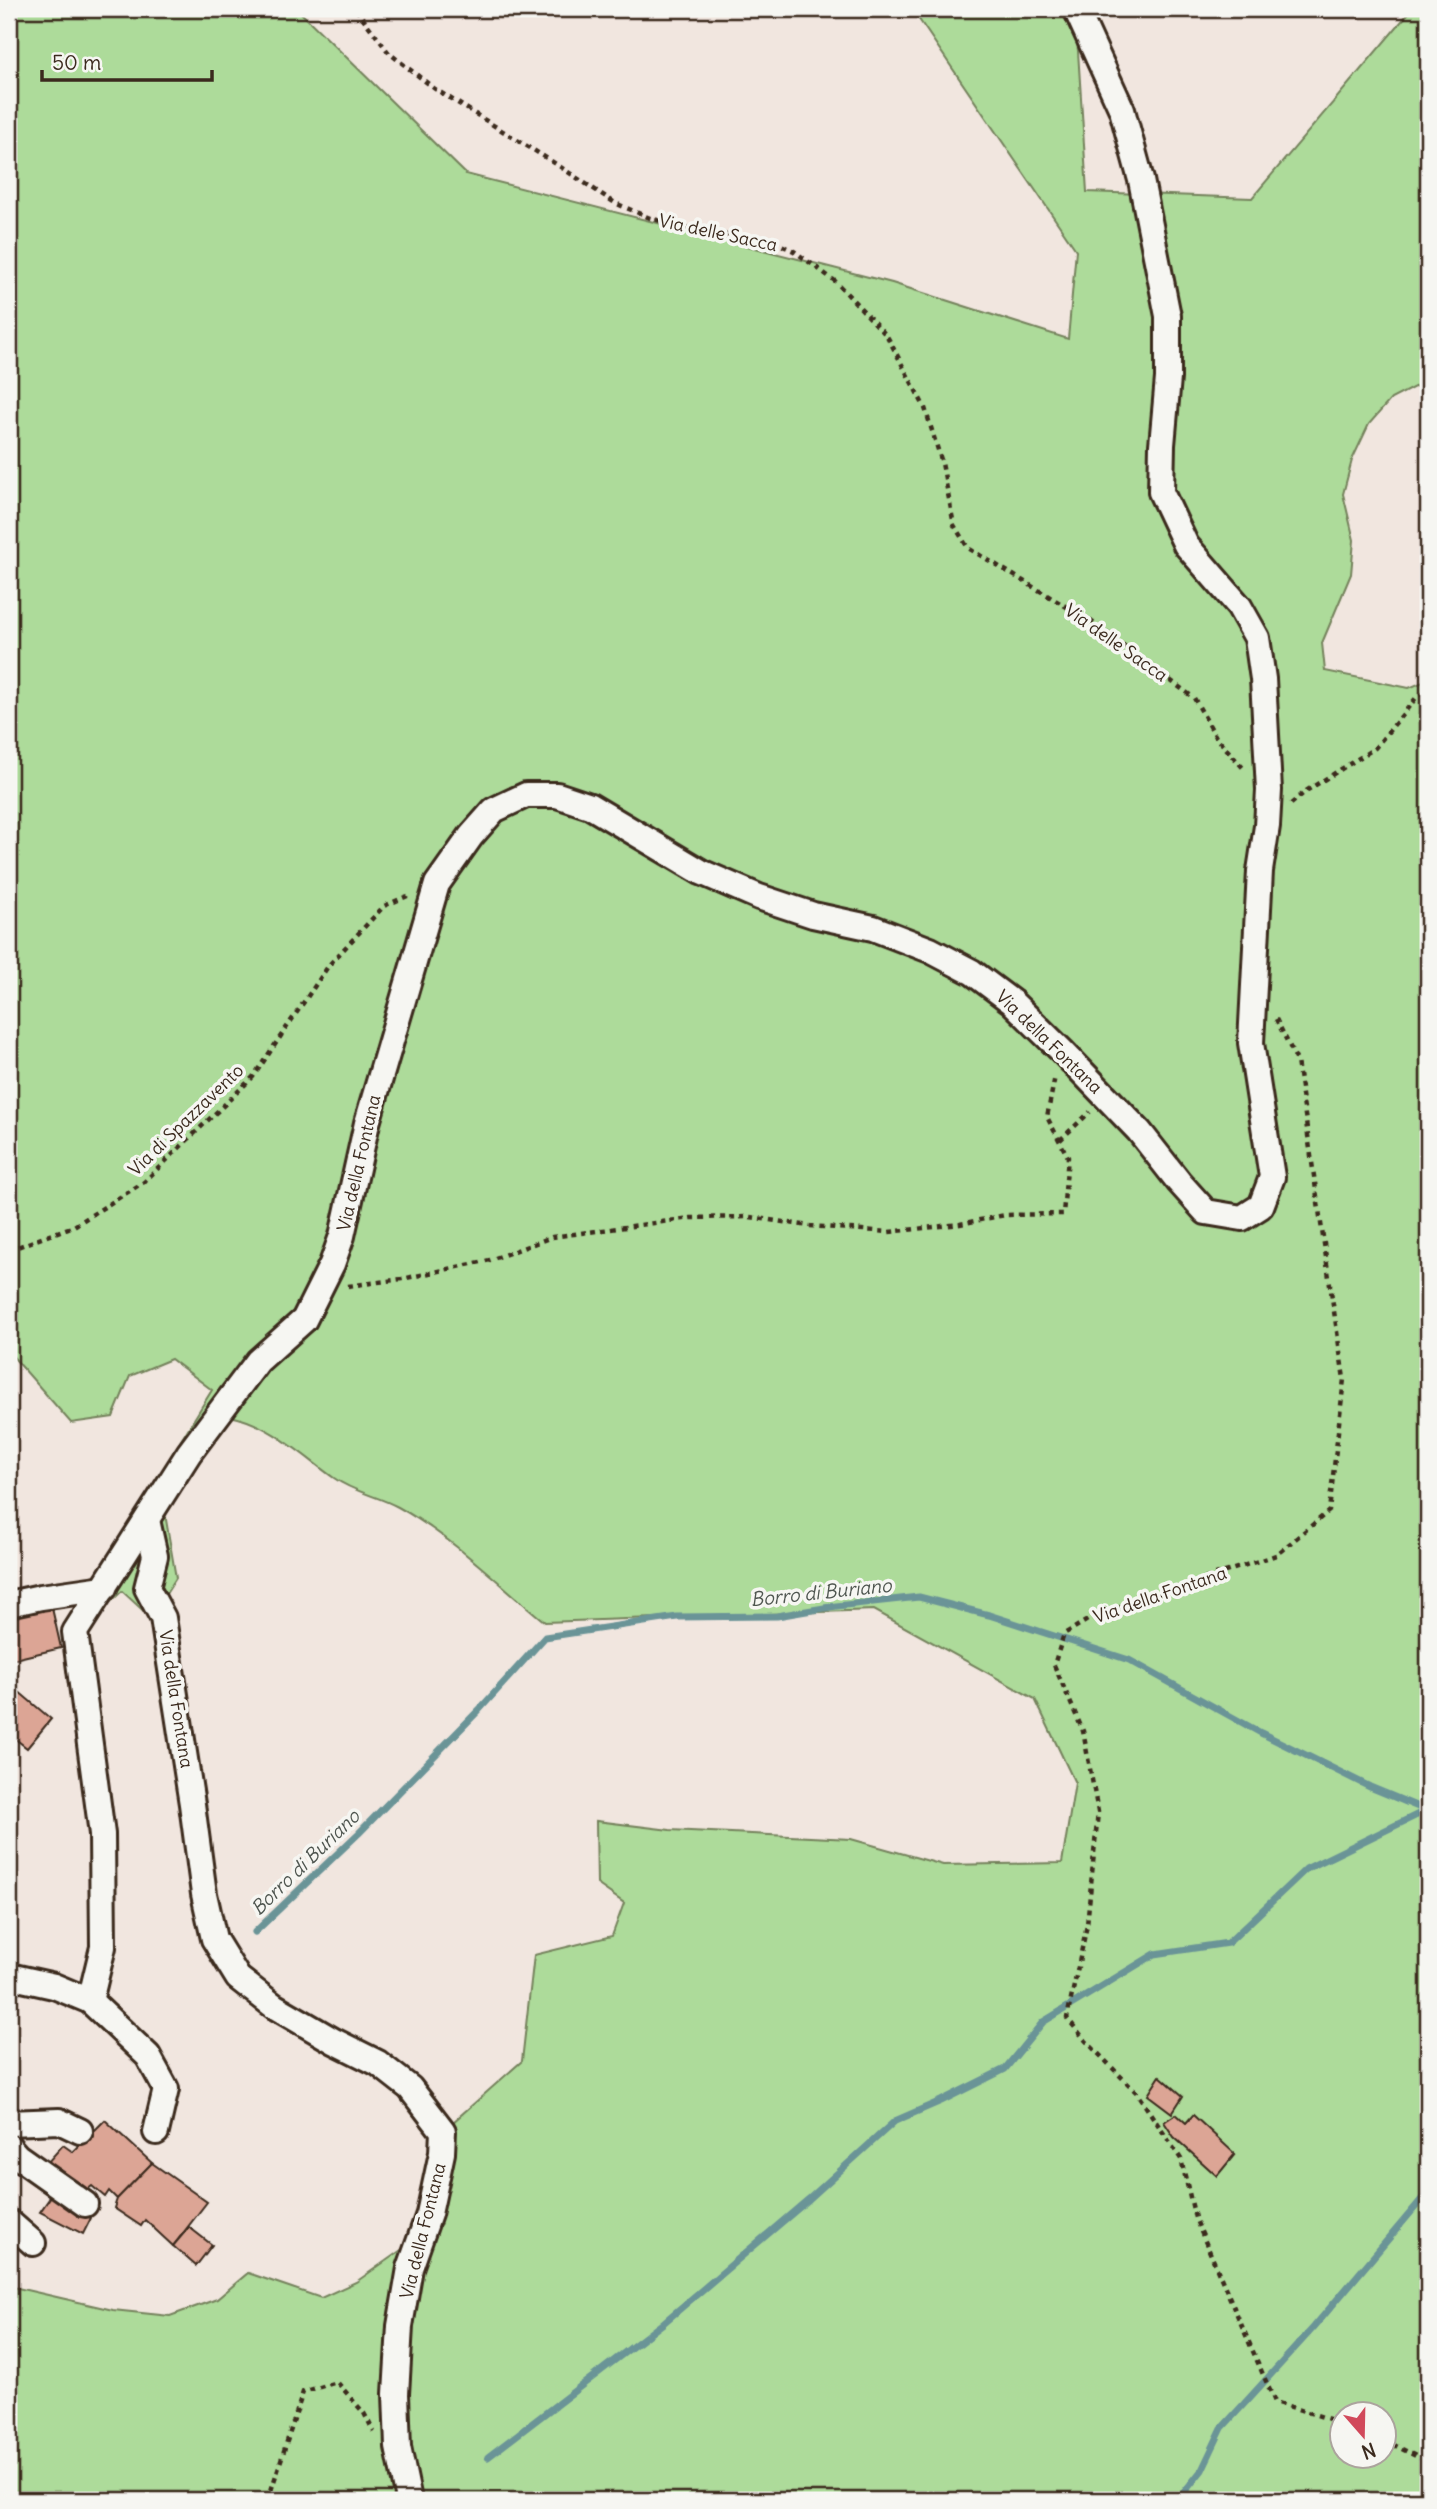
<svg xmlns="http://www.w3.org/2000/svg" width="1437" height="2509" viewBox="0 0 1437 2509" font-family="Delius,sans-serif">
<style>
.green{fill:#addb9a;stroke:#74825c;stroke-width:2;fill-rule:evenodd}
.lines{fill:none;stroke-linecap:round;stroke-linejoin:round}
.stream{stroke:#6a9497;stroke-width:7}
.building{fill:#dca595;stroke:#3b2a1e;stroke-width:2}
.minor-casing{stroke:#3b2a1e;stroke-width:30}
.path{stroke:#3b2a1e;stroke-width:4.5;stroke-dasharray:5 5;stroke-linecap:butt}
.minor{stroke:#f6f6f2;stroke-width:24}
.labels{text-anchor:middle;stroke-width:7;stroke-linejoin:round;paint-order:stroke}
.street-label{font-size:18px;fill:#3b2a1e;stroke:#f6f6f2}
.water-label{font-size:19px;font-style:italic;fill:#4f5650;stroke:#f6f6f2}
</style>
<rect width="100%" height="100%" fill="#f1e6df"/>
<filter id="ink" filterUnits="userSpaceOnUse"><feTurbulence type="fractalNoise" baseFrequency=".0143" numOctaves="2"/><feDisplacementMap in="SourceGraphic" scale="14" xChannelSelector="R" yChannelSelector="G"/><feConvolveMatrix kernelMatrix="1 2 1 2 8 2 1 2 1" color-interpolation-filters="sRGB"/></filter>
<g filter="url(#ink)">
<path class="green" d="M 9,9 L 297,9 L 466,174 L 892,283 L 1068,339 L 1076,250 L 912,9 L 1073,9 L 1078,51 L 1087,192 L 1252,198 L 1412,9 L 1428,9 L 1428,382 L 1424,382 L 1391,399 L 1369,424 L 1352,460 L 1343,494 L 1354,540 L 1351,574 L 1322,643 L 1325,671 L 1409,688 L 1428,680 L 1428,2500 L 9,2500 L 9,2286 L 113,2310 L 170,2316 L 217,2299 L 248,2273 L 321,2298 L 356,2282 L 414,2241 L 435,2151 L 428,2124 L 409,2097 L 375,2070 L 310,2038 L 253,1998 L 234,1979 L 215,1950 L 191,1882 L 174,1736 L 157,1637 L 149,1616 L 122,1591 L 96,1616 L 98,1575 L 212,1390 L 171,1359 L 130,1376 L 113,1417 L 71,1423 L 9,1352 ZM 230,1416 C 270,1424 302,1455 334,1478 C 353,1492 378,1496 398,1507 C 452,1537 498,1583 545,1622 L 874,1610 L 1035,1699 L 1075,1783 L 1062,1863 L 943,1865 L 851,1839 L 670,1830 L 596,1821 L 597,1884 L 624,1903 L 612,1936 L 534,1955 L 522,2061 L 453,2122 L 403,2071 L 269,1996 L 245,1977 L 230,1957 L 216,1927 L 164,1597 L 176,1578 L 164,1508 ZM 1342,2414 L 1384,2414 L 1384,2456 L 1342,2456 Z"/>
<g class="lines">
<g class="stream">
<polyline points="255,1932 359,1833 479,1710 545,1637 677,1617 777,1616 836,1606 919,1597 989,1615 1129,1660 1261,1733 1370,1787 1428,1811"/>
<polyline points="488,2457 662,2324 809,2199 895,2121 941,2101 1005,2069 1043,2022 1155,1954 1228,1943 1306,1869 1425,1811"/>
<polyline points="1178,2500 1202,2470 1222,2428 1314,2327 1428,2192"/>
</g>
</g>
<g class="building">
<polygon points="52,1608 61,1648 10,1660 9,1617"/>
<polygon points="18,1691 51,1719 27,1748 9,1734 9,1700"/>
<polygon points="1160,2076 1183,2096 1172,2113 1148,2095"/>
<polygon points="1176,2114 1186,2123 1193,2115 1235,2154 1217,2176 1174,2137 1164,2122"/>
<polygon points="105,2120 152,2163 117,2199 109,2191 105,2197 92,2186 83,2193 46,2164 63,2145 73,2152"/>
<polygon points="152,2163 207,2202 173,2246 145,2220 141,2226 114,2208 117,2199"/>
<polygon points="51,2196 91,2218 83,2234 40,2212"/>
<polygon points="189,2227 212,2245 196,2266 173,2246"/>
</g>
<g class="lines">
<g class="minor-casing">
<g id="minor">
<polyline points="147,1520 155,1556 147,1588 163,1618 192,1804 204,1894 214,1939 238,1978 274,2006 334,2041 378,2063 410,2088 443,2131 442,2153 429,2214 410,2268 400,2326 396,2394 398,2447 409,2500"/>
<polyline points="9,1604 41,1597 104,1588"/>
<polyline points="9,1976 54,1986 90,2001 148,2056 166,2089 156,2132"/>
<polyline points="90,2001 103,1947 102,1834 75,1632 189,1453 258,1361 304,1320 332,1264 342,1236 367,1123 437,884 471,836 494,810 526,795 557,795 590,806 701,872 759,897 813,915 873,928 930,950 972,972 1012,1002 1062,1051 1139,1131 1179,1182 1206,1212 1242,1218 1261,1206 1272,1177 1251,1043 1260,871 1267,826 1269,790 1263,679 1257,638 1239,606 1186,545 1161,492 1162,445 1168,378 1168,316 1141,180 1122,110 1076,9"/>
<polyline points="9,2123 59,2121 80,2131"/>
<polyline points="9,2147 17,2156 85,2204"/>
<polyline points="9,2222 33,2243"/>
</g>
</g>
<g class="path">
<polyline points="356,9 389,53 435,89 556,164 615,203 650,218 683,227 781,245 794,251 835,281 887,336 925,408 942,463 954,525 968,548 1092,622 1194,698 1216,737 1244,769"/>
<polyline points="1291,804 1306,791 1375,748 1416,698 1428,691"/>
<polyline points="1276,1019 1297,1061 1344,1379 1329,1511 1276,1555 1096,1615 1064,1634 1054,1665 1083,1731 1098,1812 1087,1925 1067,2018 1086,2041 1136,2092 1181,2159 1195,2218 1275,2402 1342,2423"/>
<polyline points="1060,1140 1090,1112"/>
<polyline points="9,1250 74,1226 144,1182 253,1077 329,965 384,906 410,895"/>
<polyline points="348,1286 402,1279 490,1260 552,1237 691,1218 750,1217 810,1226 889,1232 960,1224 1005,1215 1063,1214 1068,1157 1047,1117 1055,1076"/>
<polyline points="1384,2440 1428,2462"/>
<polyline points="87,2500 98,2496 103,2500"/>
<polyline points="268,2500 303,2392 337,2382 364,2413 374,2432"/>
</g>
<use href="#minor" class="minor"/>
</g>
</g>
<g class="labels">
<g class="street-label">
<text transform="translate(718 233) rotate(12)" y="6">Via delle Sacca</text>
<text transform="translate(1116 643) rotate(35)" y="6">Via delle Sacca</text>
<text transform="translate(1049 1042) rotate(44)" y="6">Via della Fontana</text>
<text transform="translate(186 1120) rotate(-44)" y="6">Via di Spazzavento</text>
<text transform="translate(359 1163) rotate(-77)" y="6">Via della Fontana</text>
<text transform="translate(1160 1595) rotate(-19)" y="6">Via della Fontana</text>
<text transform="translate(176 1699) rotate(81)" y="6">Via della Fontana</text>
<text transform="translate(423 2231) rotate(-76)" y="6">Via della Fontana</text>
</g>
<g class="water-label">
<text transform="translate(821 1592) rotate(-6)" y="7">Borro di Buriano</text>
<text transform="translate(305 1862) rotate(-44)" y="7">Borro di Buriano</text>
</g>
</g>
<rect width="1437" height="2509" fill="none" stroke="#f6f6f2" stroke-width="35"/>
<rect x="18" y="18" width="1402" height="2474" fill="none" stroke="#3b2a1e" stroke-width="2.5" filter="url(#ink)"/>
<g transform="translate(1363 2435) rotate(160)"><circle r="33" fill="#f6f6f2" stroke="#aba49d" stroke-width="2"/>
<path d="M0-5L12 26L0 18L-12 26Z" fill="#d1495b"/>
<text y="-10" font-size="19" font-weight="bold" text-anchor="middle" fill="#3b2a1e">N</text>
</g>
<path d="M42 70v10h170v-10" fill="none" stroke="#3b2a1e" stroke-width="3.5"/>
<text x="52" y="70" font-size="21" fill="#3b2a1e" stroke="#f6f6f2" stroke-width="5" paint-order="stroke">50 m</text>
</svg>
